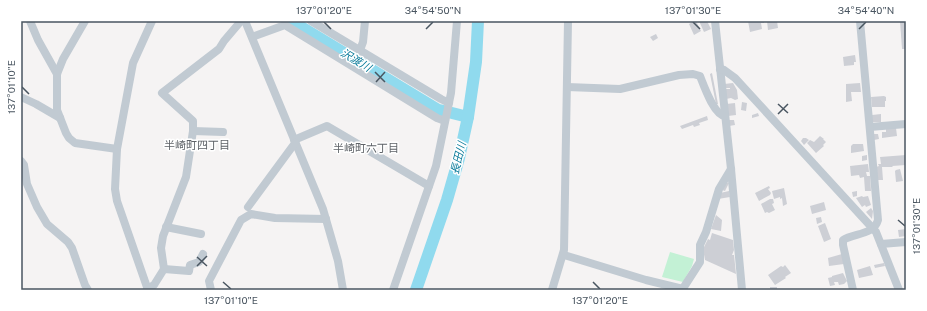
<svg xmlns="http://www.w3.org/2000/svg" width="927" height="311" viewBox="0 0 927 311" font-family="'Public Sans','Noto Sans JP',sans-serif">
<style>
.green{fill:#c3f1d5}
.lines{fill:none;stroke-linecap:round;stroke-linejoin:round}
.river{stroke:#90daee;stroke-width:12}
.building{fill:#cdcfd5}
.minor{stroke:#c1cad2;stroke-width:8}
.ticks{fill:none;stroke:#4a5661;stroke-width:1.5}
.labels{text-anchor:middle;stroke-width:3;stroke-linejoin:round;paint-order:stroke}
.water-label{font-size:11px;font-style:italic;fill:#0c7c9b;stroke:#fff}
.neighbourhood-label{font-size:11px;fill:#5f6368;stroke:#fff}
.neatline{fill:none;stroke:#4a5661;stroke-width:1.5}
.ticks-label{font-size:10px;text-anchor:middle;fill:#4a5661}
</style>
<rect width="100%" height="100%" fill="#f5f3f3"/>
<polygon class="green" points="670,252 694,259 692,266 683,282 662,277"/>
<g class="lines">
<g class="river">
<polyline points="291,21 438,110 443,111"/>
<polyline points="452,113 468,117"/>
<polyline points="416,290 447,200 459,158 468,117 476,62 478,21"/>
</g>
</g>
<g class="building">
<polygon points="694,21 696,21 701,31 694,35 689,24"/>
<polygon points="699,21 707,21 711,29 704,32"/>
<polygon points="748,21 764,21 764,23 761,23 762,29 750,32"/>
<polygon points="767,21 777,21 778,28 768,30"/>
<polygon points="900,21 906,21 906,49 902,49"/>
<polygon points="656,34 658,38 653,41 650,37"/>
<polygon points="855,55 856,62 854,62 854,65 844,66 843,57"/>
<polygon points="712,73 718,104 716,104 710,74"/>
<polygon points="733,83 737,90 738,99 735,100 731,98 726,99 725,89 730,89 730,88 724,88 724,84"/>
<polygon points="860,83 861,92 851,92 852,101 846,102 846,84"/>
<polygon points="884,96 886,97 886,101 885,101 885,107 872,107 871,97"/>
<polygon points="742,102 747,103 746,111 741,110"/>
<polygon points="735,103 736,115 728,116 726,104"/>
<polygon points="758,113 759,116 752,118 752,115"/>
<polygon points="881,114 881,122 872,122 872,115"/>
<polygon points="707,116 708,120 699,123 700,125 694,127 693,125 682,129 680,126"/>
<polygon points="728,120 734,120 735,125 729,126"/>
<polygon points="896,128 897,136 882,138 882,132 886,132 886,129"/>
<polygon points="874,134 878,134 879,139 874,140"/>
<polygon points="820,136 824,139 823,139 826,142 823,145 824,146 816,153 807,143 810,140 814,142"/>
<polygon points="803,138 806,138 809,140 804,145 801,141"/>
<polygon points="853,144 863,144 864,151 851,153 851,146"/>
<polygon points="867,155 867,160 862,161 862,156"/>
<polygon points="906,155 906,165 892,166 893,167 882,167 883,180 877,180 876,167 879,166 878,164 881,164 880,157"/>
<polygon points="868,164 869,172 866,172 867,176 870,176 871,191 865,191 864,177 860,178 859,175 851,176 850,166"/>
<polygon points="900,169 903,181 896,182 895,171 896,170"/>
<polygon points="726,182 729,183 725,191 722,190"/>
<polygon points="769,186 770,188 768,189 771,193 770,195 759,201 755,193"/>
<polygon points="784,188 787,204 783,206 782,198 780,199 780,197 774,199 772,191"/>
<polygon points="729,191 730,197 718,199 720,193"/>
<polygon points="857,191 857,196 853,197 852,192"/>
<polygon points="862,196 863,197 868,196 871,205 866,207 865,205 862,207 856,198"/>
<polygon points="770,199 773,199 774,203 772,204 775,210 769,213 767,212 765,213 761,204"/>
<polygon points="824,202 826,210 812,214 810,206"/>
<polygon points="871,208 873,211 872,219 866,212"/>
<polygon points="716,215 722,220 721,231 711,229"/>
<polygon points="821,217 822,222 817,224 816,218"/>
<polygon points="825,223 831,239 824,242 818,226"/>
<polygon points="906,229 906,236 899,237 898,230"/>
<polygon points="712,233 733,240 734,250 732,255 734,255 736,274 705,260 703,249 708,239 710,240"/>
<polygon points="842,254 844,264 829,266 828,258"/>
<polygon points="884,263 885,266 875,268 874,265"/>
<polygon points="785,265 791,273 785,277 786,278 775,285 768,275 781,266 783,267"/>
<polygon points="870,266 873,275 859,278 857,270"/>
<polygon points="843,273 847,281 844,284 839,285 838,282 834,282 835,285 830,286 828,278 832,277 832,276"/>
<rect x="770" y="287" width="7" height="3"/>
</g>
<g class="lines">
<g class="minor">
<polyline points="30,21 38,40 57,74"/>
<polyline points="85,21 63,59 57,74 57,110 66,133 69,138 75,143 117,149"/>
<polyline points="245,21 323,209 338,261 343,290"/>
<polyline points="311,21 441,99 449,103"/>
<polyline points="715,21 731,169 742,290"/>
<polyline points="252,37 285,25 437,118 445,121"/>
<polyline points="360,50 363,42 365,21"/>
<polyline points="720,69 724,70 735,78 876,232 899,290"/>
<path d="M 567,87 L 620,89 L 679,75 L 693,74 L 700,76 C 704,86 714,115 725,116"/>
<polyline points="21,97 36,104 60,118"/>
<polyline points="870,127 906,124"/>
<polyline points="193,131 223,132"/>
<polyline points="294,140 327,126 429,186"/>
<polyline points="21,161 24,165 27,184 37,207 47,224 68,242 72,248 85,285 88,290"/>
<polyline points="248,207 295,143"/>
<polyline points="166,227 201,234"/>
<polyline points="881,244 906,242"/>
<polyline points="564,255 646,280 683,289"/>
<polyline points="164,269 161,248 163,236 186,177 193,131 193,121 162,93 219,49 224,41 241,21"/>
<polyline points="147,289 154,285 164,269 189,271 190,265 199,262 203,254"/>
<polyline points="148,290 117,201 115,189 117,149 133,63 152,21"/>
<polyline points="211,290 209,281 241,220 251,214 275,218 326,219"/>
<polyline points="393,290 436,166 451,93 457,21"/>
<polyline points="552,290 564,250 568,21"/>
<polyline points="682,290 700,262 700,245 706,232 719,189 731,169"/>
<path d="M 853,290 L 843,245 L 843,240 C 854,233 874,235 878,220 L 860,21"/>
</g>
</g>
<path class="ticks" d="M 324,22 L 331,29M 693,22 L 700,29M 426,29 L 433,22M 859,29 L 866,22M 375,72 L 385,82M 376,82 L 385,72M 22,87 L 29,94M 778,104 L 788,113M 778,114 L 788,104M 898,220 L 905,226M 197,257 L 207,266M 197,266 L 207,256M 223,282 L 231,289M 593,282 L 600,289"/>
<g class="labels">
<g class="water-label">
<text transform="translate(356 60) rotate(31)" y="4">沢渡川</text>
<text transform="translate(458 158) rotate(-76)" y="4">長田川</text>
</g>
<g class="neighbourhood-label">
<text x="197" y="149">半崎町四丁目</text>
<text x="366" y="152">半崎町六丁目</text>
</g>
</g>
<rect width="927" height="311" fill="none" stroke="#ffffff" stroke-width="44"/>
<rect x="22" y="22" width="883" height="267" class="neatline"/>
<g class="ticks-label">
<text x="324" y="14">137°01'20"E</text>
<text x="433" y="14">34°54'50"N</text>
<text x="693" y="14">137°01'30"E</text>
<text x="866" y="14">34°54'40"N</text>
<text transform="translate(11 87) rotate(-90)" y="4">137°01'10"E</text>
<text transform="translate(916 226) rotate(-90)" y="4">137°01'30"E</text>
<text x="231" y="304">137°01'10"E</text>
<text x="600" y="304">137°01'20"E</text>
</g>
</svg>
